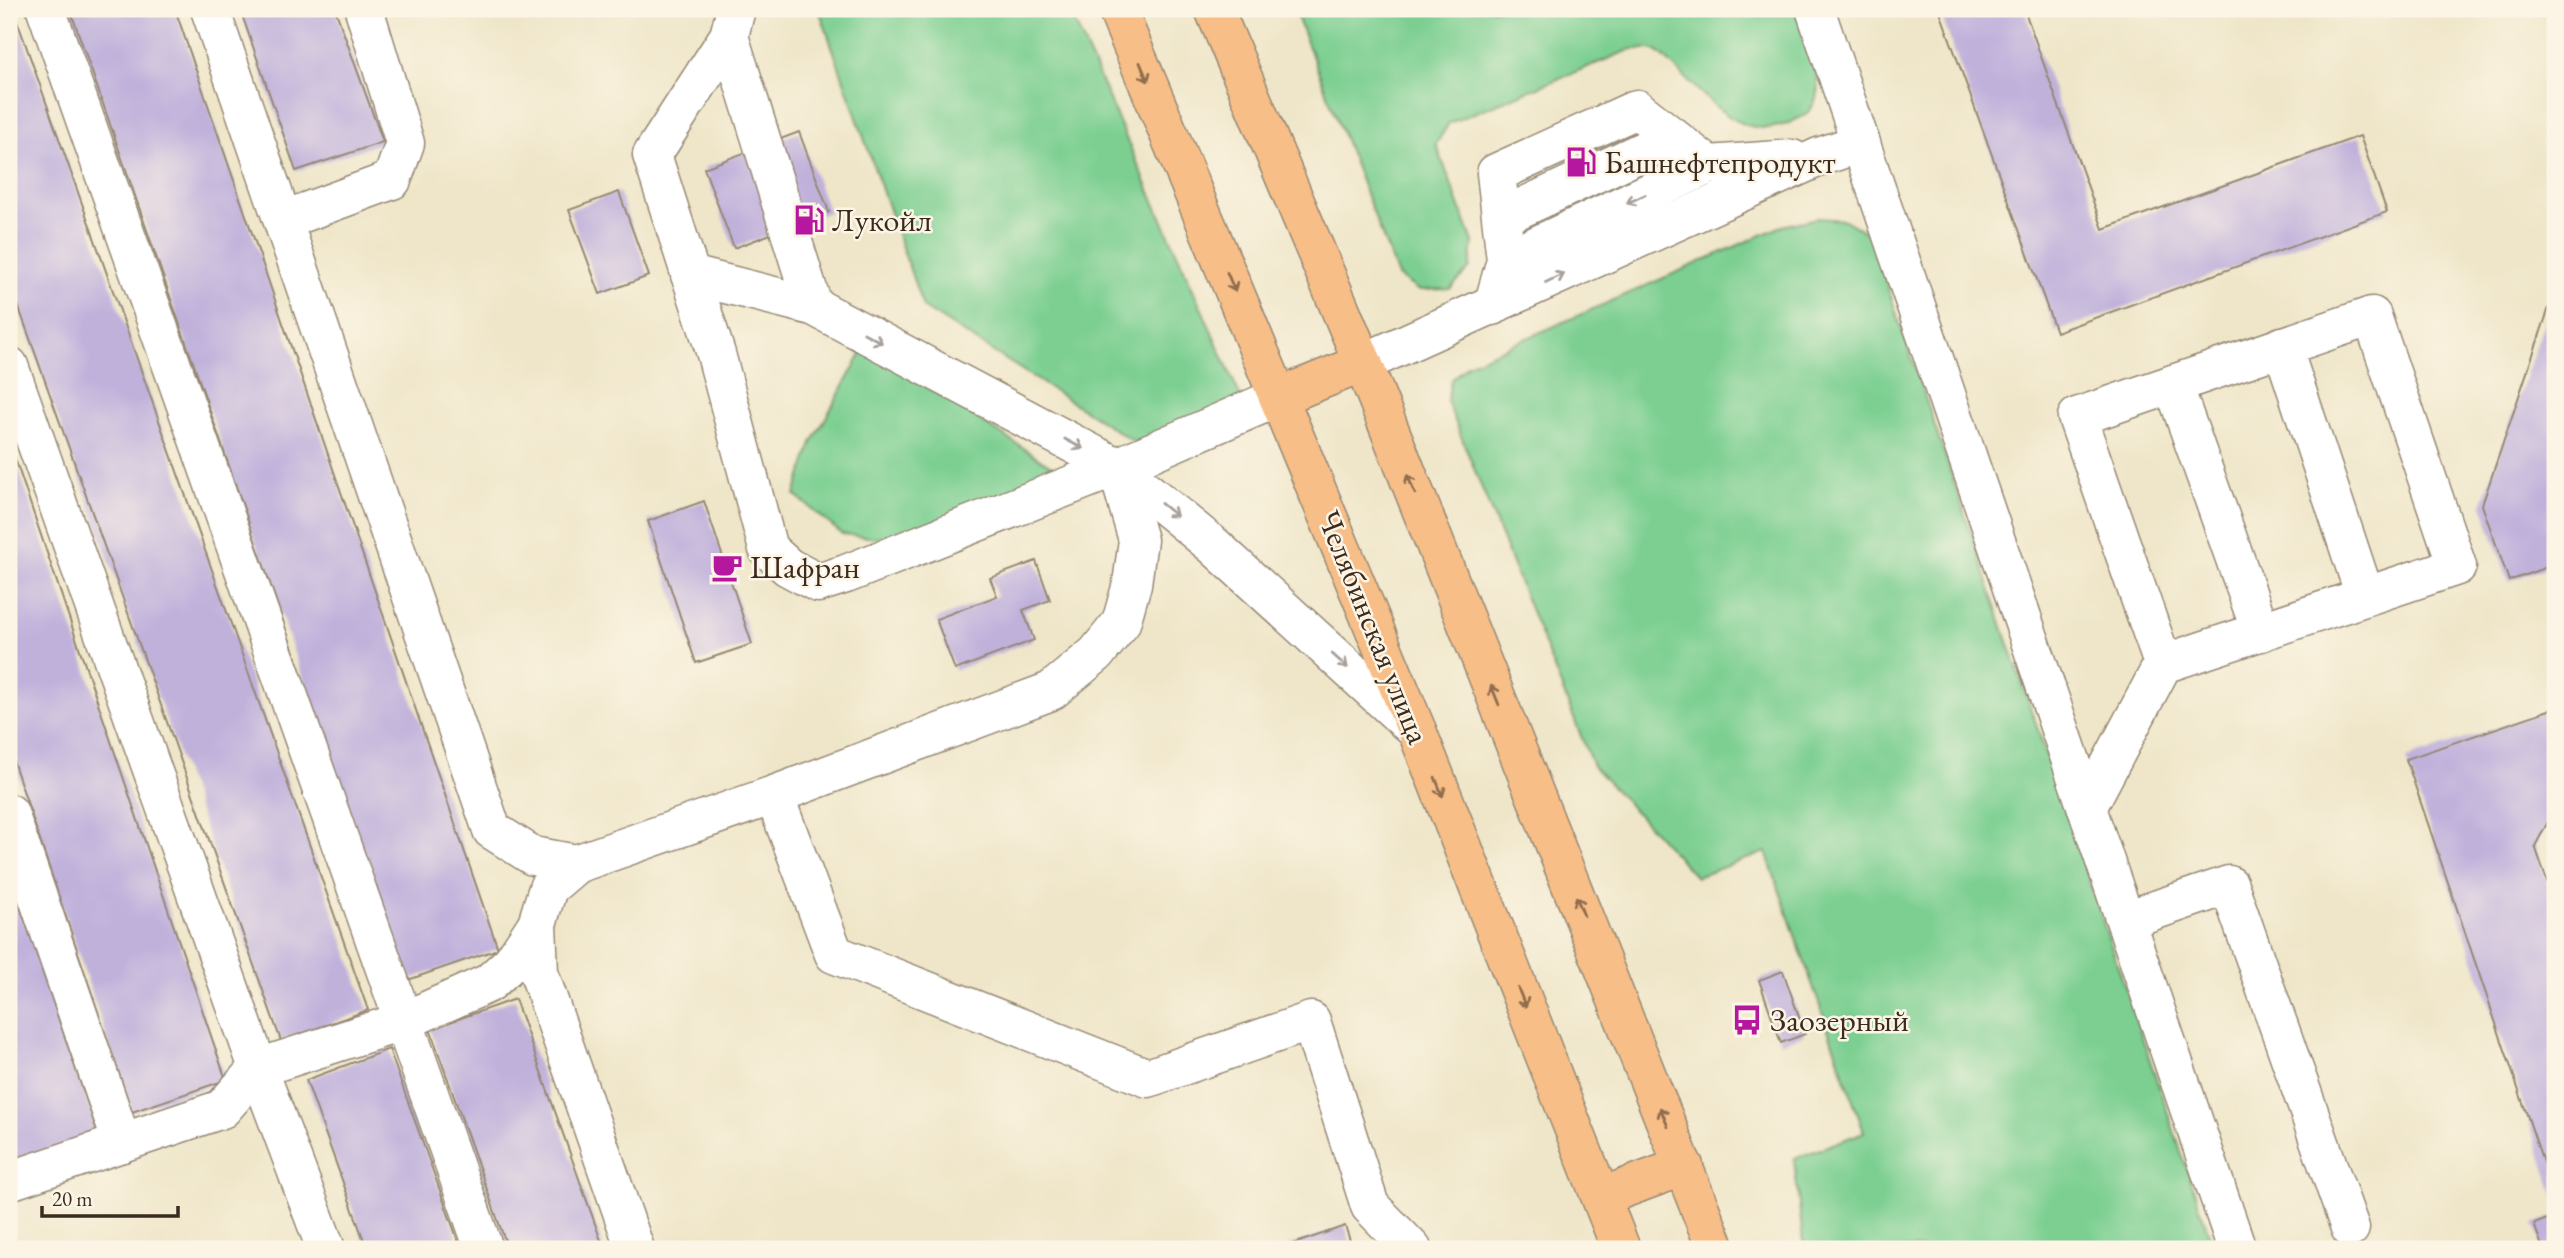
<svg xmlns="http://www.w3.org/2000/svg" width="2564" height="1258" viewBox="0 0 2564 1258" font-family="'EB Garamond',serif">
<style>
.green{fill:#7ccf91;stroke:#5c7c58;stroke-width:2}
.building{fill:#c0b1db}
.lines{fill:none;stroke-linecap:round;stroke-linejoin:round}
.minor-casing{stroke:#958874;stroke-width:41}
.major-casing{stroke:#958874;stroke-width:41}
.minor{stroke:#fff;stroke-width:38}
.major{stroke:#f7be87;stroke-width:38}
.oneway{stroke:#906d4d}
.oneway2{stroke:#a79f9a}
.labels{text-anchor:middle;stroke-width:5;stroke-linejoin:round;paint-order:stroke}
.poi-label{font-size:32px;fill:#3b2a1e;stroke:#fcf5e5;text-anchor:start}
.street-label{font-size:32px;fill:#3b2a1e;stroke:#fcf5e5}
</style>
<rect width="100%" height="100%" fill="#fcf5e5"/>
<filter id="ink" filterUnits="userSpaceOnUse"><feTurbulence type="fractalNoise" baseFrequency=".0143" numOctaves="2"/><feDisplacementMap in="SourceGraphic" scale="14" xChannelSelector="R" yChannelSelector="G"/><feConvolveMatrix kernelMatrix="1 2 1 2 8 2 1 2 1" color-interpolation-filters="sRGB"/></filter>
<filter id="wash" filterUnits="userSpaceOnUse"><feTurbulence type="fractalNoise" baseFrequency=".00686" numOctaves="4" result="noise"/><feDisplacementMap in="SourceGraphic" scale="28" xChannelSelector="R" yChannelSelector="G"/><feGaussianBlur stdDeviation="1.57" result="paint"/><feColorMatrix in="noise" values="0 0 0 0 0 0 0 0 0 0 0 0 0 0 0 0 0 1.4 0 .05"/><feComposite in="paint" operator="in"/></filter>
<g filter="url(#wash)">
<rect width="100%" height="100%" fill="#efe6c9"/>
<g class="green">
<polygon points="819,9 1069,9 1241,398 1141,446 923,307"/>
<path d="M 1294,9 L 1795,9 C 1805,38 1837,96 1801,117 C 1745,150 1713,102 1674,67 C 1668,62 1661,52 1654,50 C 1647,48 1638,49 1632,49 L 1449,123 L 1436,144 L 1473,242 L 1470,268 L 1450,289 L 1418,290 L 1398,276 Z"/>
<polygon points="1817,218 1845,220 1870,235 2214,1249 1804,1249 1794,1159 1864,1132 1766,852 1696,877 1593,766 1447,401 1451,380 1468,364 1782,226"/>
<polygon points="865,347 1067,476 885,539 842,534 795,495 812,443"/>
</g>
<g id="blocks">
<g class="building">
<polygon points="9,9 13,9 368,1010 281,1041 9,280"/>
<polygon points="70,9 175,9 498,949 408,980"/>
<polygon points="240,9 335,9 383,142 296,171"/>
<polygon points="1939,9 2024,9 2103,229 2360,136 2387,212 2056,332"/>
<polygon points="799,132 829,212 734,248 704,168"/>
<polygon points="619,192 649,276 600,294 569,210"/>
<polygon points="2555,290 2555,564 2509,581 2482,505"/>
<polygon points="9,441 226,1080 132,1112 9,749"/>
<polygon points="704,501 752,644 696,663 648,521"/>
<polygon points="1036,561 1050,600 1023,610 1034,640 955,670 936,619 997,596 990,578"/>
<polygon points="2555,708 2555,816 2550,818 2535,846 2555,904 2555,1197 2406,759"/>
<polygon points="9,874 98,1134 9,1160"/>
<polygon points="1783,971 1805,1034 1781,1043 1759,980"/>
<polygon points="515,999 604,1249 508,1249 430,1029"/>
<polygon points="389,1049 461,1249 367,1249 306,1080"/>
<polygon points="2555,1216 2555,1249 2543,1249 2534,1224"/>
<polygon points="1345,1226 1353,1249 1279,1249"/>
</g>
</g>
</g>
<g filter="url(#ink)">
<use href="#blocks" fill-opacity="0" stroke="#958874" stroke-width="2"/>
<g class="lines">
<g class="minor-casing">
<g id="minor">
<polyline points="46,9 484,1249"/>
<polyline points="210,9 492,830 533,856 576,864"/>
<polyline points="736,9 729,36 652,155 716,354 768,549 788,567 818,583 846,574 1117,467 1279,397"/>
<polyline points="1815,9 2237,1249"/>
<polyline points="729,36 813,306"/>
<polyline points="1502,217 1673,137"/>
<polyline points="284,220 392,180 405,143 364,9"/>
<polyline points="1506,260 1708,165 1792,159"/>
<polyline points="690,275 813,306 1117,467 1214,546 1417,731"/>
<polyline points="1493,306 1506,260 1496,173 1637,109 1708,165"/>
<polyline points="2282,346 2365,596"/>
<polyline points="1363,363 1819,157 1861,143"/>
<polyline points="9,366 258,1068 326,1249"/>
<polyline points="2173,384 2261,632"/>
<polyline points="774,795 834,954 1148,1078 1311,1021 1370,1206 1412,1249"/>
<polyline points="2087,808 2163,664 2457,566 2372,316 2077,417 2163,664"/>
<polyline points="9,813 122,1143"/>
<polyline points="2126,920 2229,885 2350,1228"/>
<polyline points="9,1181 222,1109 258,1068 404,1021 489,983 512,962 537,924"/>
<polyline points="635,1249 539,973 537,924 548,888 576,864 774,795 1051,691 1096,654 1121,623 1132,584 1138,540 1117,467"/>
</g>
</g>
<g class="major-casing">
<g id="major">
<polyline points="1117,9 1417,731 1621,1249"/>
<polyline points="1214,9 1363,363 1716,1249"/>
<polyline points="1279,397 1363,363"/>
<polyline points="1601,1197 1684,1166"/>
</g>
</g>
<use href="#minor" class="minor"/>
<use href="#major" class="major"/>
</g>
<defs><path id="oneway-shaft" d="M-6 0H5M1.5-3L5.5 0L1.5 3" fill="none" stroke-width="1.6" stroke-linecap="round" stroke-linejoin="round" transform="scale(1.75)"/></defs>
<g class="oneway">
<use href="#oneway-shaft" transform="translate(1144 72) rotate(67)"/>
<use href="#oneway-shaft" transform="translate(1231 282) rotate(67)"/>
<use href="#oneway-shaft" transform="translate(1411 484) rotate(-112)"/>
<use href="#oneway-shaft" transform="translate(1495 695) rotate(-112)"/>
<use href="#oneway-shaft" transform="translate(1439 787) rotate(68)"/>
<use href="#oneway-shaft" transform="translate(1580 906) rotate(-112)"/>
<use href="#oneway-shaft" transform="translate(1522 998) rotate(68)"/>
<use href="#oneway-shaft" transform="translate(1664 1117) rotate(-112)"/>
</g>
<g class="oneway2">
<use href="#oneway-shaft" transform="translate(1636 199) rotate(155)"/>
<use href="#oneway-shaft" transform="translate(1555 278) rotate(-25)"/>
<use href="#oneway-shaft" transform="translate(873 338) rotate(28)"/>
<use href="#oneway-shaft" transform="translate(1074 444) rotate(28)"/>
<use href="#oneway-shaft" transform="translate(1169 510) rotate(39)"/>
<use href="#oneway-shaft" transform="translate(1340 661) rotate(42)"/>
</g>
</g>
<defs>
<g id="fuel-bare" transform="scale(2.415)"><path d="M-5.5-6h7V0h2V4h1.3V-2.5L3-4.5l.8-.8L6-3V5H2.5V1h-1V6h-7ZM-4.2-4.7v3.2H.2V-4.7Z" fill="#b5179e" stroke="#fcf5e5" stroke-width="2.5" paint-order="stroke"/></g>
<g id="cafe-bare" transform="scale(2.415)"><path d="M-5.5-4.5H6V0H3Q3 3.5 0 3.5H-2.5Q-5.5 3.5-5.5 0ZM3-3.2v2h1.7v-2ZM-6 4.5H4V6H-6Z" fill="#b5179e" stroke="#fcf5e5" stroke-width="2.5" paint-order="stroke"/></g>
<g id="bus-bare" transform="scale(2.415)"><path d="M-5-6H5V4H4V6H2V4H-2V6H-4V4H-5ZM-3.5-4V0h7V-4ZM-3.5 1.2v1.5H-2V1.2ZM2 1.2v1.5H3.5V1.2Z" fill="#b5179e" stroke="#fcf5e5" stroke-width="2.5" paint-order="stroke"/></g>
</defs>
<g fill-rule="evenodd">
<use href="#fuel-bare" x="1581" y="162"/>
<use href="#fuel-bare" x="809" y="220"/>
<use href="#cafe-bare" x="727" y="567"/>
<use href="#bus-bare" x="1747" y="1020"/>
</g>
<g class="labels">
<g class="poi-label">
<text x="1604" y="173">Башнефтепродукт</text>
<text x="832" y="231">Лукойл</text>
<text x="750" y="578">Шафран</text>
<text x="1770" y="1031">Заозерный</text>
</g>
<g class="street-label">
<text transform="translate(1374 627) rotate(68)" y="11">Челябинская улица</text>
</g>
</g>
<rect width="2564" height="1258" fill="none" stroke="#fcf5e5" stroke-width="35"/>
<path d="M42 1206v10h136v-10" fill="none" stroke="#3b2a1e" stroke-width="3.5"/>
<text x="52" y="1206" font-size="21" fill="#3b2a1e" stroke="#fcf5e5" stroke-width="5" paint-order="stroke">20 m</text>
</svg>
